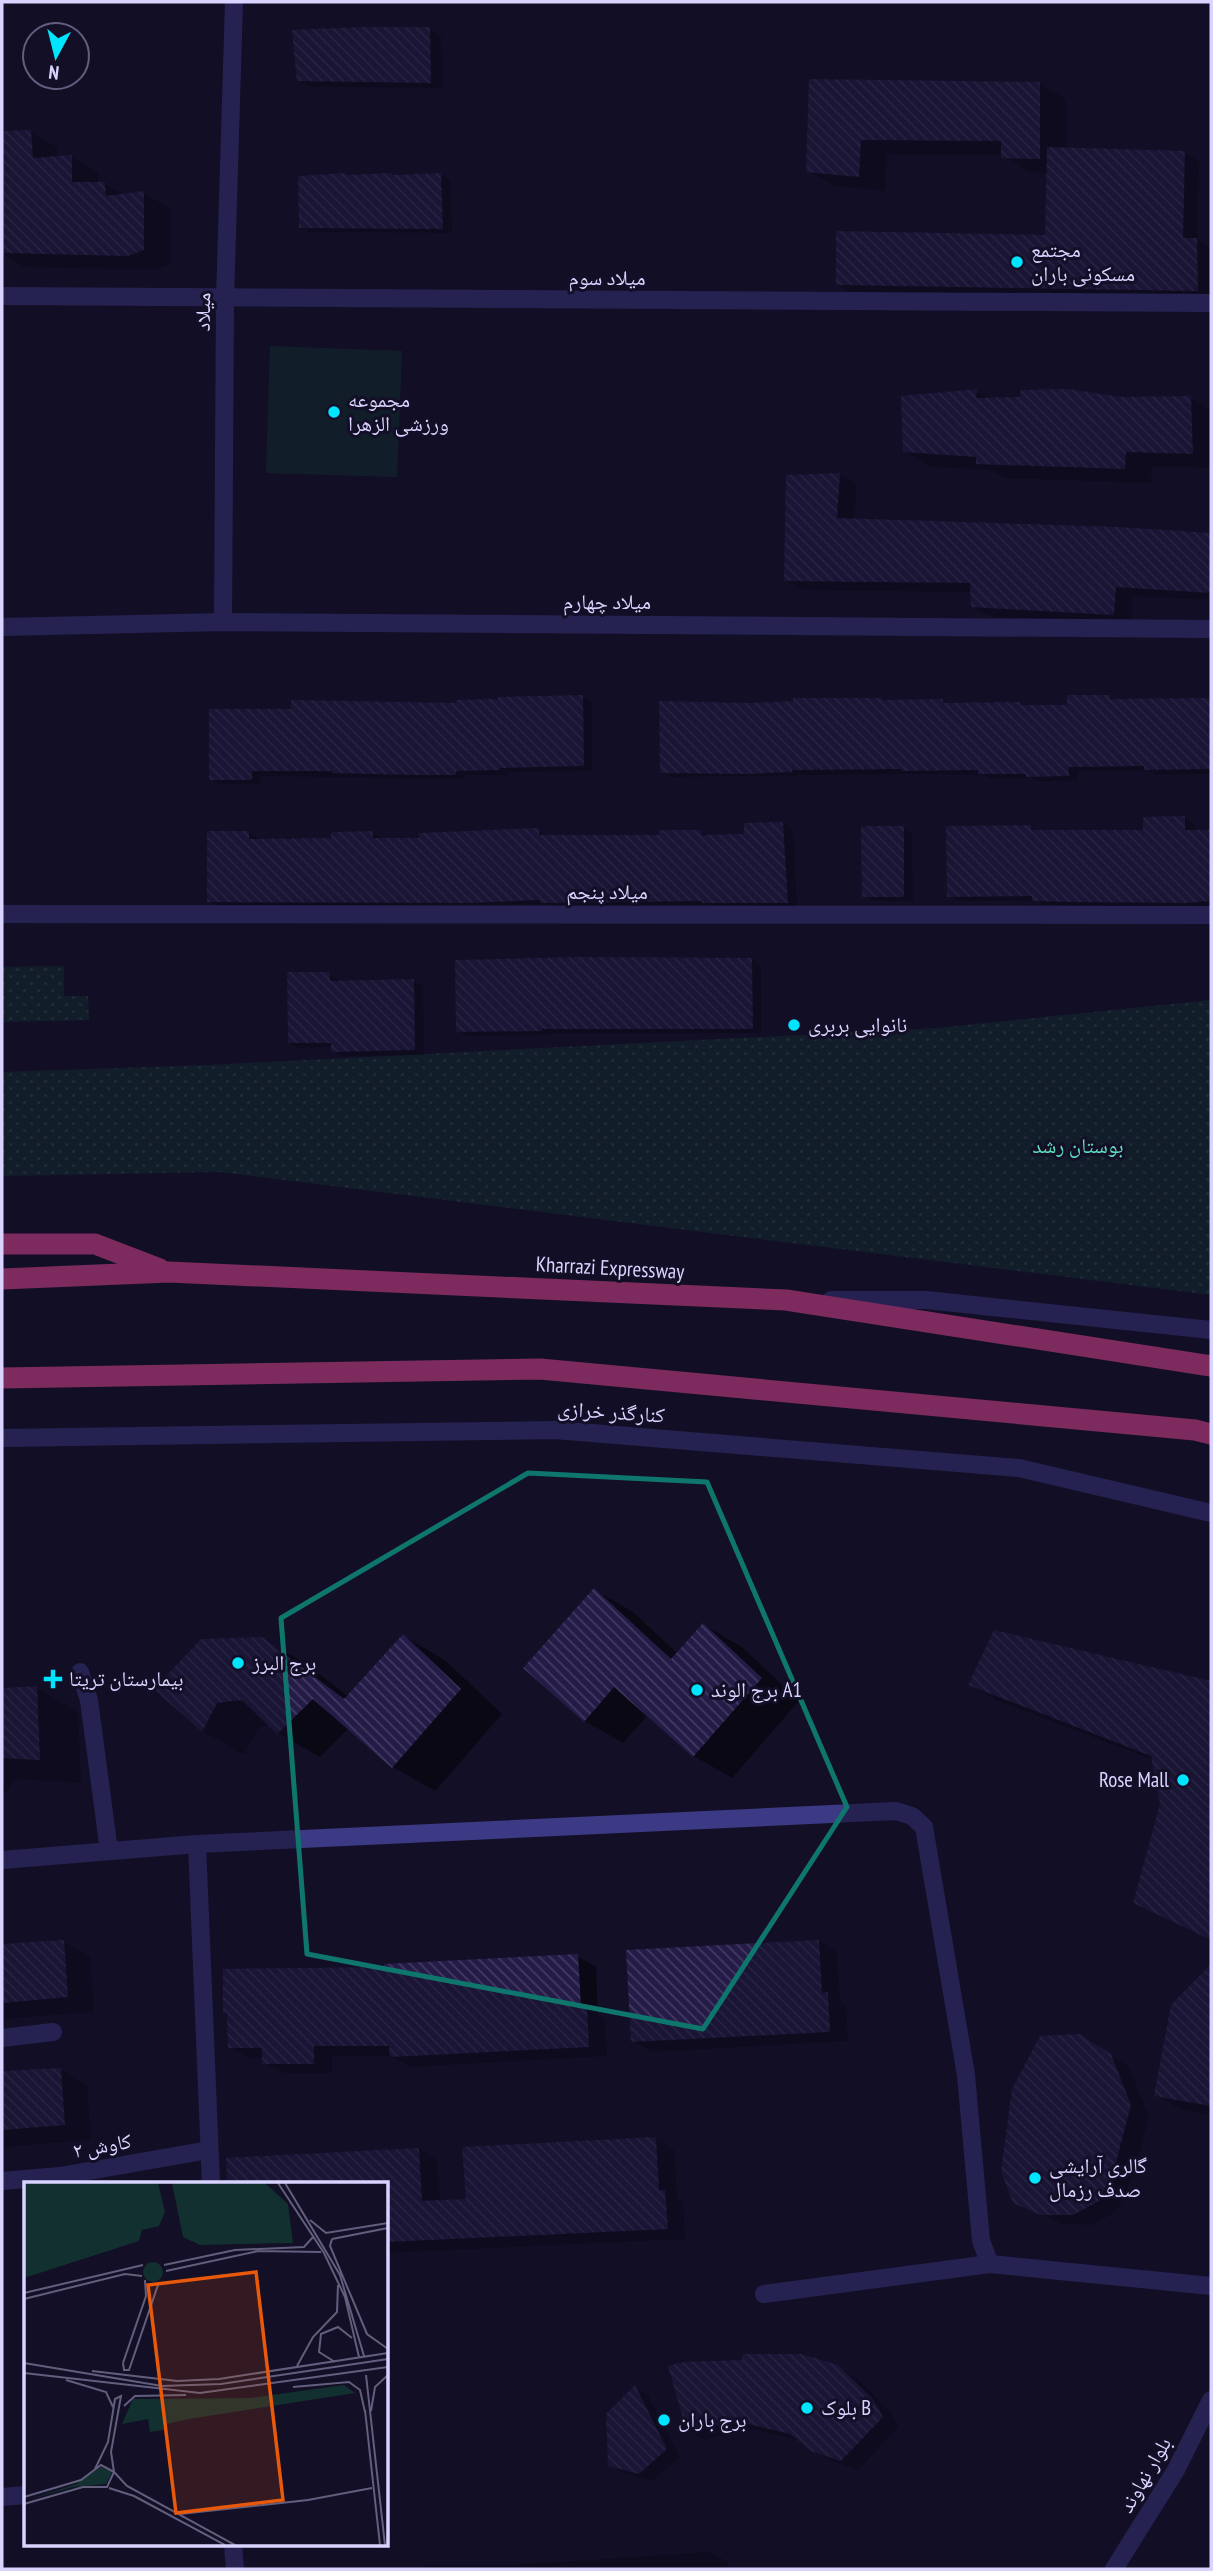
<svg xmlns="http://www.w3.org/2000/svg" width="1213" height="2571" viewBox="0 0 1213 2571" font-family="'PT Sans Narrow','Noto Naskh Arabic',sans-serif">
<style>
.grass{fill:url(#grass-dots)}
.garden{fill:#12302f}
.shadow{fill:#0007}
.building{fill:url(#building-back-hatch)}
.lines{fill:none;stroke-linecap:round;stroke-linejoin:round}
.minor{stroke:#3d3a85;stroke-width:18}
.highway{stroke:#ff4fa3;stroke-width:21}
.marked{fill:none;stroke:#0f766e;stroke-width:5;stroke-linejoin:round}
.poi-dot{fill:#00e5ff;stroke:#130f26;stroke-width:2.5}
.labels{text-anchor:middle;stroke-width:6;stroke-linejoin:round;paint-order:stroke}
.poi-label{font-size:21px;fill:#d9d4ff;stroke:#130f26;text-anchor:start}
.street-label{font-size:21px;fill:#d9d4ff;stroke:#130f26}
.park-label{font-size:21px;fill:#5fe0c0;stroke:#130f26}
.inset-road{fill:none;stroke:#625e7d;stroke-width:2}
.view{fill:#e8590c;fill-opacity:0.15;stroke:#e8590c;stroke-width:3.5}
.inset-edge{fill:none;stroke:#d9d4ff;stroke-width:3.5}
</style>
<defs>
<pattern id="grass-dots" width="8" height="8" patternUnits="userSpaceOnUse" patternTransform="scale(1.75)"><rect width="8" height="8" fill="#12302f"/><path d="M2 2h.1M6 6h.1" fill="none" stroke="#344d4e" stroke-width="1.8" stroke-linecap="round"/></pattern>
<pattern id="building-back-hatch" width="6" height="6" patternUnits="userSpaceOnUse" patternTransform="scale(1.75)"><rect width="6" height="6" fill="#241b47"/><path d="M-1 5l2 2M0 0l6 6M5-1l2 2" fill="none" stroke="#433b63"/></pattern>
</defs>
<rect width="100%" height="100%" fill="#130f26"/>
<g class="grass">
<polygon points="64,966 64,996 88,996 89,1020 2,1022 2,967"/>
<polygon points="1211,1000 1211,1295 220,1172 2,1176 2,1072 209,1065 937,1028"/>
</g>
<polygon class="garden" points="270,346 402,351 397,477 266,473"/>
<g class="shadow">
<polygon points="429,29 441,36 443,88 310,87 298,80"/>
<polygon points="810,81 1040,84 1066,99 1066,150 1185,153 1199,161 1197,240 1211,248 1211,298 851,293 837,284 1047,237 1048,173 1029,172 1003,155 887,154 885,191 835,186 808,171"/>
<polygon points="31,132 57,147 58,158 72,157 98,172 98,184 105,184 125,195 143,193 170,208 170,265 155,270 25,267 2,254 2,133"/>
<polygon points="441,175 450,180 452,233 309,232 300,227"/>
<polygon points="976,391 991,400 1191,398 1211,410 1211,468 1152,466 1151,483 1005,478 990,470 931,467 904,451"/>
<polygon points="840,475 857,484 854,521 1169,531 1211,535 1211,600 1132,596 1131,624 989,616 972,606 972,592 803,590 786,580"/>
<polygon points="583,697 592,702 592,771 508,772 508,775 464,775 465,779 260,776 261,784 220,784 211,779 293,710 458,705"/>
<polygon points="1109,697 1116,701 1211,700 1211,774 1156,775 1149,771 1078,771 1078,781 1038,781 1033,778 990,778 984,775 910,774 671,777 662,772 748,704 881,700 885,701 943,701 949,705 1069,706"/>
<polygon points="1185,818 1195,824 1195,831 1211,831 1211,907 1044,905 1036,901 959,901 949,896 1031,827 1039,832 1145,832"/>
<polygon points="783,823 793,829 797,908 713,908 709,905 551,908 545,904 480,907 219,907 209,901 249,832 258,838 258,841 333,840 373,833 382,839 421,840 538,830 548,836 661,837 701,831 710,836 746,836"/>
<polygon points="903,828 912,833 913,901 873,901 864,896"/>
<polygon points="751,959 761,965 761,1033 551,1033 551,1035 467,1036 458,1031"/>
<polygon points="329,974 338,979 338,983 414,981 423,986 424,1055 342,1056 333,1051 333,1047 298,1048 289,1042"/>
<polygon points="595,1590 633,1612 678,1654 704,1625 742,1647 799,1701 732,1778 694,1756 648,1715 623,1743 585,1721"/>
<polygon points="995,1632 1211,1683 1211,1941 1135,1903 1162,1804 1153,1760 996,1700 970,1685"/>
<polygon points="403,1636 445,1660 502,1714 435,1791 393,1767 349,1728 320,1757 278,1733 270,1725 259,1727 244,1755 203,1731 157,1689 262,1639 305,1663 349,1697"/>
<polygon points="37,1688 78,1712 81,1783 15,1779 2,1797 2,1690"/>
<polygon points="819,1941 837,1952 840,2001 846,2005 848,2041 652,2052 633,2041"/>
<polygon points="64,1942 90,1957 94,2012 2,2019 2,1946"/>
<polygon points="577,1956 596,1967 598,2016 605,2019 607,2056 410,2067 392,2056 332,2056 332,2073 283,2073 264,2063 264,2058 248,2058 230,2047 229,2015 225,2012 386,1969"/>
<polygon points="1211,1966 1211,2115 1182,2110 1156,2095 1172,2006"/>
<polygon points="1098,2047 1129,2067 1149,2117 1133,2176 1117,2211 1092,2225 1061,2224 1015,2202"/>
<polygon points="60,2069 87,2085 91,2140 2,2147 2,2074"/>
<polygon points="656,2139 674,2150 677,2198 683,2202 685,2239 387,2253 387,2184 229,2184 228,2159 419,2149 437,2160 440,2202 467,2200"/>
<polygon points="838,2367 855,2377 890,2411 899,2427 858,2470 830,2460 801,2441 739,2426 738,2434 717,2436 705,2440 689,2431"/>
<polygon points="635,2387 648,2395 680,2457 653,2481 624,2473 610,2465"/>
<polygon points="709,2552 728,2562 728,2569 425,2569 425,2565 513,2565"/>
</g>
<g class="building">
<polygon points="364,27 430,27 431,83 297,81 292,30"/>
<polygon points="809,79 1040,82 1040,159 1001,158 1001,141 861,140 859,177 806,172"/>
<polygon points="31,130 33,158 72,155 72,182 105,182 106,196 144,191 144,250 128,256 2,253 2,131"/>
<polygon points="1047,147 1185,151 1183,238 1197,238 1198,291 836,285 836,231 1045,235"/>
<polygon points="345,173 345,175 392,173 392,175 441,173 443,229 299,228 298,176"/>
<polygon points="977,389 976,398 1020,397 1021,390 1068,389 1121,397 1191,396 1193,454 1126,452 1125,469 976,464 976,457 903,452 901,396"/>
<polygon points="840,473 837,518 1116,527 1211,533 1211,593 1116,587 1114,615 971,607 970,583 784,581 786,475"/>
<polygon points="583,695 584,766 500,768 500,770 456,771 456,775 414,775 332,773 332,771 252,771 252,780 209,780 209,709 291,709 291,700 456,703 456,700 498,699 498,697"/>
<polygon points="1067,695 1110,695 1110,699 1211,698 1211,769 1144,770 1144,766 1069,767 1069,776 1026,777 1026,774 978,774 978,770 902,771 902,769 792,770 792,772 747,774 660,773 659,701 748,703 793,701 793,698 882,698 882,700 943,699 943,703 1020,702 1020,705 1067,705"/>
<polygon points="1185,816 1185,830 1211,830 1211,901 1186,903 1077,902 1032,901 1032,896 947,897 946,826 1031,825 1031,830 1143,830 1143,817"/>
<polygon points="783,822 788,903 702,903 702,901 540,903 540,900 469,903 207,902 207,831 249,831 249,839 331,838 331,832 373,831 373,838 419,838 419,833 539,828 539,835 659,835 659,830 701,830 702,835 744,834 744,823"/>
<polygon points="861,826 904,826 904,897 862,897"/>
<polygon points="575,957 752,958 753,1029 542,1029 542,1031 456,1032 455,960"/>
<polygon points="287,972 330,972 330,981 414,979 415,1050 331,1052 331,1043 288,1043"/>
<polygon points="594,1588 671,1659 703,1623 762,1678 693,1757 614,1687 584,1722 523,1668"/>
<polygon points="994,1630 1211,1681 1211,1940 1133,1903 1160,1804 1151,1756 968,1685"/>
<polygon points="403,1634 461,1689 392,1768 313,1699 277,1734 242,1700 217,1703 202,1732 154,1689 201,1639 262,1637 344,1699"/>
<polygon points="37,1686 40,1760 2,1758 2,1688"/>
<polygon points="64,1940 68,1997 2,2003 2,1944"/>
<polygon points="819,1940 822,1993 828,1992 830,2032 631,2042 626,1950"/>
<polygon points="578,1954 581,2007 587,2007 589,2047 390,2057 389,2046 314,2046 314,2064 262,2064 262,2048 228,2048 227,2013 223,2013 223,1969 384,1967 384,1964"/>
<polygon points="1211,1964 1211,2106 1154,2096 1171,2005"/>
<polygon points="1079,2034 1111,2054 1131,2105 1115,2166 1099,2201 1073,2215 1041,2215 1013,2203 1001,2171 1012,2089 1040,2036"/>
<polygon points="61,2068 65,2125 2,2130 2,2071"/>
<polygon points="656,2137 659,2190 665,2190 668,2229 387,2242 387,2184 227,2184 226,2158 419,2148 422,2201 466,2199 462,2147"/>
<polygon points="743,2354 802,2354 838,2365 873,2399 883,2417 841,2461 811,2451 790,2434 723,2418 722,2425 699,2427 687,2432 668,2366 685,2362 742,2360"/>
<polygon points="635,2385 667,2449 639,2474 608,2466 606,2414"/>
</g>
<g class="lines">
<g class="minor">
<polyline points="2,296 1211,303"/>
<polyline points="223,622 225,299 234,2"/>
<polyline points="2,627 223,622 1211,629"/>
<polyline points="2,914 1211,915"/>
<polyline points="831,1300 926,1300 1211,1330"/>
<polyline points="2,1438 555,1430 1019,1468 1211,1513"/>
<polyline points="80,1672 89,1700 109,1851"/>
<polyline points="197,1844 211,2184"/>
<polyline points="2,1860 197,1844 896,1811 912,1816 924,1827 966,2075 981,2241 990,2264"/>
<polyline points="2,2038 53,2032"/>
<polyline points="2,2181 60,2176 209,2150"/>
<polyline points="764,2294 990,2264 1211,2286"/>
<polyline points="2,2497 26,2495"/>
<polyline points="233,2545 235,2569"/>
<polyline points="1114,2569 1176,2470 1211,2400"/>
</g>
<g class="highway">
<polyline points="2,1244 95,1244 160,1269"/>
<polyline points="2,1279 169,1272 786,1300 1211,1366"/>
<polyline points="2,1378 540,1369 1195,1430 1211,1434"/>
</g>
</g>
<path d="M0 0H1213V2571H0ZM 528,1473 L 707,1482 L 847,1807 L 703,2029 L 307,1954 L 281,1618 Z" fill="#130f26" fill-opacity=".55" fill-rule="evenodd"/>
<path class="marked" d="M 528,1473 L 707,1482 L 847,1807 L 703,2029 L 307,1954 L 281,1618 Z"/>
<g class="poi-dot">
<circle cx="1017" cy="262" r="7"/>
<circle cx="334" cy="412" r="7"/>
<circle cx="794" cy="1025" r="7"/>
<circle cx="238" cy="1663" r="7"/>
<path d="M49.5 1668.5h7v7h7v7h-7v7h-7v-7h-7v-7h7z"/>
<circle cx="697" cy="1690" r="7"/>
<circle cx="1183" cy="1780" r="7"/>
<circle cx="1035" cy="2178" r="7"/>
<circle cx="807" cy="2408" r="7"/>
<circle cx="664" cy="2420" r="7"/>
</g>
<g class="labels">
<g class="poi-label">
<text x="1031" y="257">مجتمع<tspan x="1031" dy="24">مسکونی باران</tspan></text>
<text x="348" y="407">مجموعه<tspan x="348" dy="24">ورزشی الزهرا</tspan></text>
<text x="808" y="1032">نانوایی بربری</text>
<text x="252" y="1670">برج البرز</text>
<text x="69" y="1686">بیمارستان تریتا</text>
<text x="711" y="1697">برج الوند A1</text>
<text x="1169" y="1787" text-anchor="end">Rose Mall</text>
<text x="1049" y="2173">گالری آرایشی<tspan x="1049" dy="24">صدف رزمال</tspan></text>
<text x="821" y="2415">بلوک B</text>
<text x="678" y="2427">برج باران</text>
</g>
<g class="street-label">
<text x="607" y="285">میلاد سوم</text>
<text transform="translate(203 312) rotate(-89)" y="7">میلاد</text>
<text x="607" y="609">میلاد چهارم</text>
<text x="607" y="899">میلاد پنجم</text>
<text transform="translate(610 1268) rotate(3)" y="7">Kharrazi Expressway</text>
<text transform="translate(611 1412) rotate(4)" y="7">کنارگذر خرازی</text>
<text transform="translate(102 2146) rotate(-10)" y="7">کاوش ۲</text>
<text transform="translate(1145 2475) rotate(-60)" y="7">بلوار نهاوند</text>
</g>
<g class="park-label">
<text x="1078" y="1153">بوستان رشد</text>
</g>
</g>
<g transform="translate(24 2182)">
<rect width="364" height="364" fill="#130f26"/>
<path d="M119 90a10 10 0 1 1 20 0a10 10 0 1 1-20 0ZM 320,203 L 331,211 L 165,237 L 139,243 L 140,248 L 126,250 L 124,237 L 98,242 L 109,217 L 227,216 Z" fill="#12302f"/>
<path d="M 0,1 L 134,1 L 141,30 L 135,44 L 118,48 L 115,59 L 0,96 Z" fill="#12302f"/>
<path d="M 148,1 L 241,1 L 264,22 L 269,61 L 176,63 L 159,55 ZM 77,285 L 88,290 L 82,302 L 49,305 L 4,318 L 52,302 Z" fill="#12302f"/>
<path class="inset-road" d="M 254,1 L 300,71 L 321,115 L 335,175M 261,1 L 316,93 L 340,174M 286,38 L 302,51 L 364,41M 308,57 L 306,64 L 343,152 L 364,167M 308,57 L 364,46M 140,83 L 211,68 L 280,65 L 289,55M 142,89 L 234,69 L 297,70M 0,111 L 119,83M 0,117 L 101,92 L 118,94M 311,180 L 295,170 L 297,152 L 314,145 L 328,156M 0,181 L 138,204 L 197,202 L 364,177M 99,181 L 100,188 L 105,188 L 135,100M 99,181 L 122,114 L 121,98M 273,184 L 289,155 L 313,130 L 314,103M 68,189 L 153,199 L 195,197 L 364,171M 0,191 L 176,211 L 364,185M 342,193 L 361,363M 42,198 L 82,210 L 89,225M 269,205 L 325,200 L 336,208 L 341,230M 100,224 L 111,214 L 162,213M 341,228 L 356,363M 347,229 L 351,205 L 364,193M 71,287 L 84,260 L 91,217 L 97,214 L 87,270 L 90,290 L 103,304 L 211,363M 85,306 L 110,314 L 201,363M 0,315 L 57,298 L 77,283 L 90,290 L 83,305 L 59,305 L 0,322M 156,332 L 284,318 L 348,306"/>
<path class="view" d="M 232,90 L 259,318 L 152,331 L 124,103 Z"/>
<rect width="364" height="364" class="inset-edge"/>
</g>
<rect width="1213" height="2571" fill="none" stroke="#d9d4ff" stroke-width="7"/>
<g transform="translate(56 56) rotate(187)"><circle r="33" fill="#130f26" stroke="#625e7d" stroke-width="2"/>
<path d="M0-5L12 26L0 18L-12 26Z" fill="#00e5ff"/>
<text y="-10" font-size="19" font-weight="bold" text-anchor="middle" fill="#d9d4ff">N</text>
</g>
</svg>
